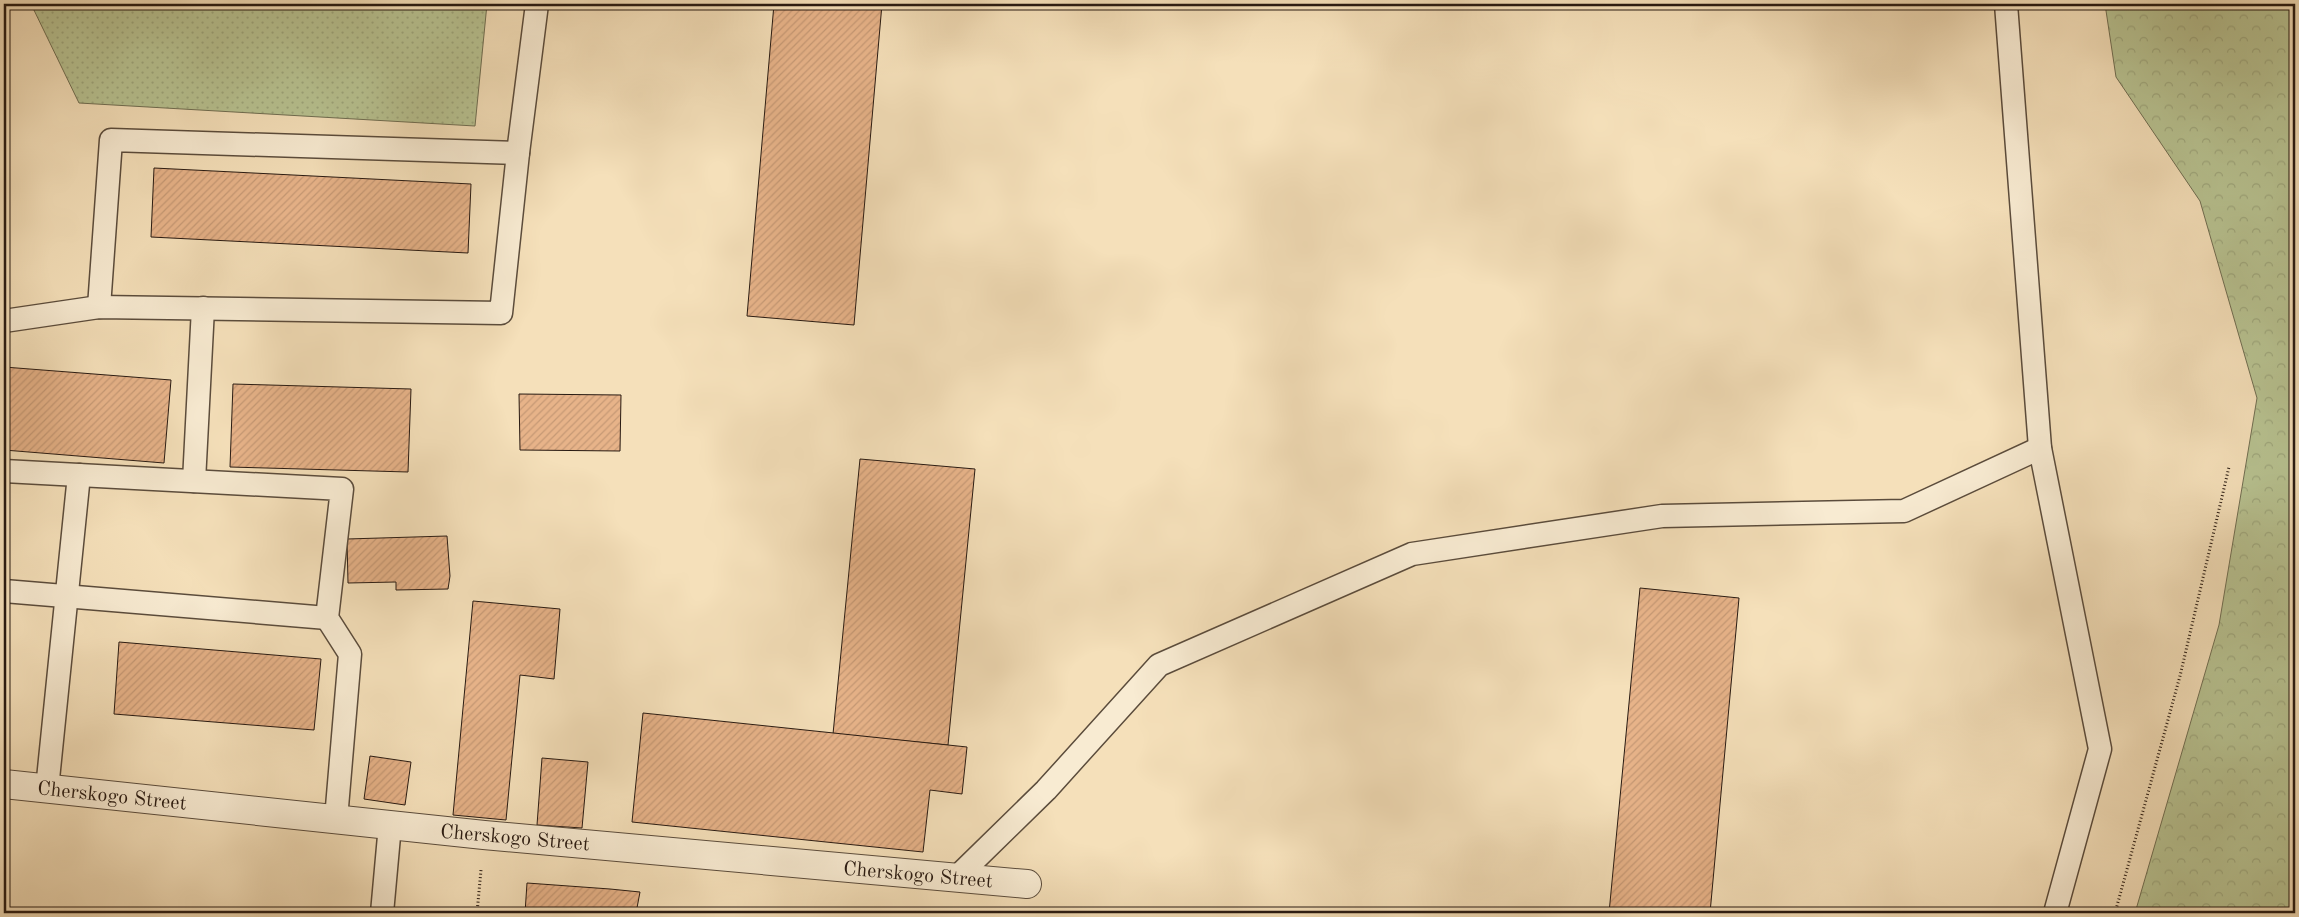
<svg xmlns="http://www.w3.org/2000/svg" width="2299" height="917" viewBox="0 0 2299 917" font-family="'Old Standard TT',serif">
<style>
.forest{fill:url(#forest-crowns);stroke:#706e52}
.park{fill:url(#park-dots);stroke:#706e52}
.building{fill:url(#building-hatch);stroke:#281a12}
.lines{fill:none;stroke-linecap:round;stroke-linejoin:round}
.service-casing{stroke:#5b4c3c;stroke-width:25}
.minor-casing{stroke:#5b4c3c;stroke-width:30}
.path{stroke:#281a12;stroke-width:3;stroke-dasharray:1 2.5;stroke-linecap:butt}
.service{stroke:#f8ebd2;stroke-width:22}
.minor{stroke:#f8ebd2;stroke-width:28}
.labels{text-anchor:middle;stroke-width:4;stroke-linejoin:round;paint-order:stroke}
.street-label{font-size:20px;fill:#281a12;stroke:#f8ebd2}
</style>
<defs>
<pattern id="forest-crowns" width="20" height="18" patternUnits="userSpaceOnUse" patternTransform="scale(1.25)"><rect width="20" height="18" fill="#b8c392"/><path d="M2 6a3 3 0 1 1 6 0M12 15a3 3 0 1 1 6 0" fill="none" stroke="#9ea77d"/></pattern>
<pattern id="park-dots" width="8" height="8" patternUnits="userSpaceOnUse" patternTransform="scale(1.25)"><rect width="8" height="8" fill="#b8c392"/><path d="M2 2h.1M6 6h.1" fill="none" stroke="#9ea77d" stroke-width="1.8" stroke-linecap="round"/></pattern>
<pattern id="building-hatch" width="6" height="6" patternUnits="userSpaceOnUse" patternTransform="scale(1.25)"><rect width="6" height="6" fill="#e7b389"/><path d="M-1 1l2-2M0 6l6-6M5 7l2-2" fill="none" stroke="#c69975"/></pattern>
</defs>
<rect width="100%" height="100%" fill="#f5e0ba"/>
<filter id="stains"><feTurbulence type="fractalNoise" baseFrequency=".004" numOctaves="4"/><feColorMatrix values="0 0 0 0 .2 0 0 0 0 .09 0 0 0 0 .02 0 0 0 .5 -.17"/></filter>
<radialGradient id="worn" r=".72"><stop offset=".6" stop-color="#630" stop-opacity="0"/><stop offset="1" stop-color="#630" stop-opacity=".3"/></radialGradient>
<polygon class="forest" points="2105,4 2295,4 2295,913 2135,913 2219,625 2257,398 2200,201 2116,77"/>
<polygon class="park" points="31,4 487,4 475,126 79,103"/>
<g class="building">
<polygon points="774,4 882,4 854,325 747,316"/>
<polygon points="154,168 471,184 468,253 151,237"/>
<polygon points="4,367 171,380 164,463 4,450"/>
<polygon points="233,384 411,389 408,472 230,467"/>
<polygon points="519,394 621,395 620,451 520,450"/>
<polygon points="860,459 975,469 948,745 833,734"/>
<polygon points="447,536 450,576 448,589 396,590 396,582 348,583 347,539"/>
<polygon points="1640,588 1739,598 1710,913 1609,913"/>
<polygon points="473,601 560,609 554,679 520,675 506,820 453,815"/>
<polygon points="119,642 321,659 314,730 114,714"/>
<polygon points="643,713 967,747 962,794 930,790 923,852 632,822"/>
<polygon points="370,756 411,762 405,805 364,799"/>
<polygon points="542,758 588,762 582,828 537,825"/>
<polygon points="527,883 610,889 640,892 636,913 525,913"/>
</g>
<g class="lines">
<g class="service-casing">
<g id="service">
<polyline points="2006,4 2040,448 2100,749 2055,913"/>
<polyline points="99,307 111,140 518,153"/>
<polyline points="4,321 99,307 501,313 518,153 537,4"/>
<polyline points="4,471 342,489 327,618 350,654 336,819"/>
<polyline points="194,481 203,308"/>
<polyline points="4,591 327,618"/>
<polyline points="47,789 79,475"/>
<polyline points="956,878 1046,790 1159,665 1412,554 1662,516 1904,511 2040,448"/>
<polyline points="382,913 390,825"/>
</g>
</g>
<g class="minor-casing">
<polyline id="minor" points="4,784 484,835 1027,884"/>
</g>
<g class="path">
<polyline points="477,913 481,870"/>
<polyline points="2115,913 2180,676 2229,467"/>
</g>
<use href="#service" class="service"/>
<use href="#minor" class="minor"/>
</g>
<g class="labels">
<g class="street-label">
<text transform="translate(112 795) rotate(6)" y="7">Cherskogo Street</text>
<text transform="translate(515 837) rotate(5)" y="7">Cherskogo Street</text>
<text transform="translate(918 874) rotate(5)" y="7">Cherskogo Street</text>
</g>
</g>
<rect width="2299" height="917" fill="none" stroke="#f5e0ba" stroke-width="20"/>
<rect x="5" y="5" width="2289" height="907" fill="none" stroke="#281a12" stroke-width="2.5"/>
<rect x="10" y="10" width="2279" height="897" fill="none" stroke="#281a12"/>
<rect width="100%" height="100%" filter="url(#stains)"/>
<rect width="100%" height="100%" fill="url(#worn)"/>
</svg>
